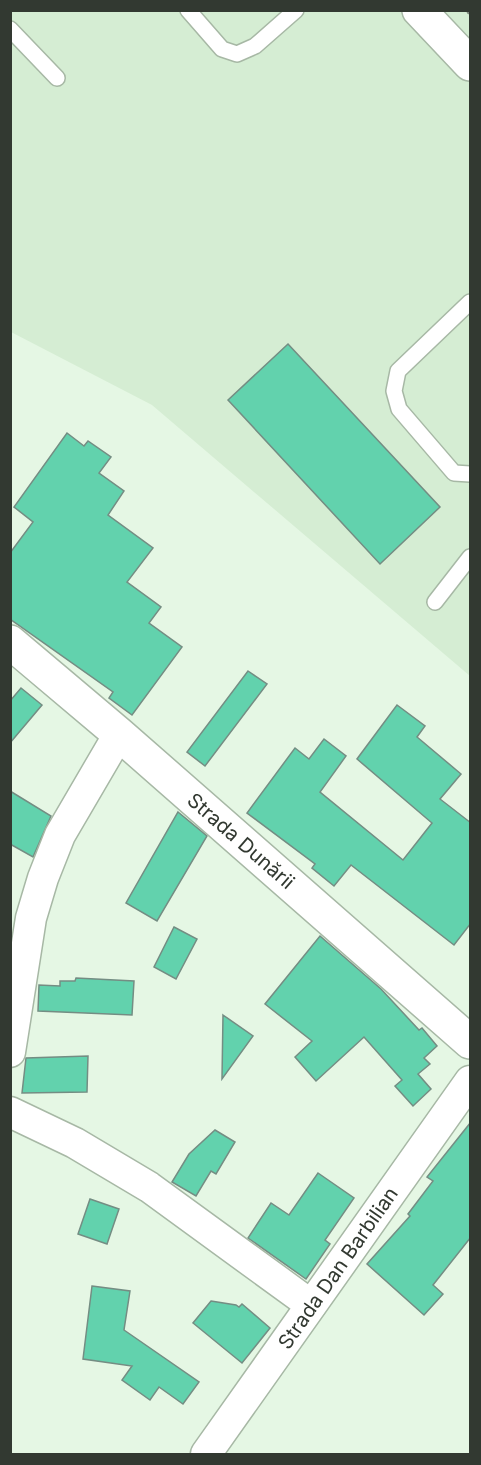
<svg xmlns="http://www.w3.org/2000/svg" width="481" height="1465" viewBox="0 0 481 1465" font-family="Inter,sans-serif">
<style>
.built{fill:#d5edd3}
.building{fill:#62d2ad;stroke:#748d83;stroke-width:1.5}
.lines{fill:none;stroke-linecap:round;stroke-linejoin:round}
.lane-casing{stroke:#a7b8a5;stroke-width:18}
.street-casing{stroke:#a7b8a5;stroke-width:33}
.secondary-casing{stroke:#a7b8a5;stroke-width:36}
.lane{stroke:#fff;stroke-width:15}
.street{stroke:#fff;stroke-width:30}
.secondary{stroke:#fff;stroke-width:33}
.rail-casing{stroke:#7c887b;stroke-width:7}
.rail{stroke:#fff;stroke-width:4.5;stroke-dasharray:14;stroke-linecap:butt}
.labels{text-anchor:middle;stroke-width:4.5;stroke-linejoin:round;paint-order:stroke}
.street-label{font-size:20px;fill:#323931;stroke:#fff}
</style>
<rect width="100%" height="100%" fill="#e5f7e4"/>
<polygon class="built" points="10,11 470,11 470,676 152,405 11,332"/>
<g class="building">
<polygon points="288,344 440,507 380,564 228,400"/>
<polygon points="67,433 84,446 88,441 111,457 99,473 124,491 108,515 153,548 127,582 161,607 149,623 182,647 132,715 109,698 113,692 10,619 10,553 33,522 14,507"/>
<polygon points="248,671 267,684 205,766 187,752"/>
<polygon points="21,688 42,705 10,743 10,701"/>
<polygon points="397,705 425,726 417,737 461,774 440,799 471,823 471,923 454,945 351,865 334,886 312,868 315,864 247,813 295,748 309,759 324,739 346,756 320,792 403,860 432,823 357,759"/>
<polygon points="10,791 51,816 33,857 10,844"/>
<polygon points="178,812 207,836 157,921 126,903"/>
<polygon points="174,927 197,939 176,979 154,967"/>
<polygon points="320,936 381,989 419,1030 422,1028 437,1046 424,1058 430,1064 418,1074 431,1089 413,1106 395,1086 402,1080 364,1037 316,1081 295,1057 312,1041 265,1004"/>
<polygon points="76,978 134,981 132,1015 38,1011 39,985 60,986 60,981 75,981"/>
<polygon points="223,1015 253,1036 222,1079"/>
<polygon points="88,1056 87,1092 22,1093 26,1058"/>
<polygon points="471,1122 471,1237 433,1285 443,1294 424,1315 367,1264 410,1216 408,1214 433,1181 427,1177"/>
<polygon points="215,1130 235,1142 216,1174 211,1171 196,1196 172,1182 189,1154"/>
<polygon points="318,1173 354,1198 325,1240 330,1244 306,1279 248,1238 271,1203 289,1215"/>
<polygon points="90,1199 119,1209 107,1244 78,1234"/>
<polygon points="92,1286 130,1291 124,1330 199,1382 183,1404 159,1387 150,1400 122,1380 132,1366 83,1359"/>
<polygon points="211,1301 236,1305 239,1307 242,1304 270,1328 242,1363 193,1323"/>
</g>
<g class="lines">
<g class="lane-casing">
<g id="lane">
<polyline points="188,10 222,49 237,54 255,46 296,10"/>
<polyline points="10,29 57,78"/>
<polyline points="470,302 398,371 394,391 399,409 454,473 470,474"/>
<polyline points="435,602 470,557"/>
</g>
</g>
<g class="street-casing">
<g id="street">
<polyline points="10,1052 31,918 43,878 60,835 119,734"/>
<polyline points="10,1112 75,1143 149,1187 311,1305"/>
<polyline points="206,1454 470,1081"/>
</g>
</g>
<g class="secondary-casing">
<g id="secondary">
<polyline points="419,10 470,64"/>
<polyline points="10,642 119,734 470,1042"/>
</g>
</g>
<use href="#lane" class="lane"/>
<use href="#street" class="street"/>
<use href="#secondary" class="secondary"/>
<g class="rail-casing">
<polyline id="rail" points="470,10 470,11"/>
</g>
<use href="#rail" class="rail"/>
</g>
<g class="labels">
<g class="street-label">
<text transform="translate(241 841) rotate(41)" y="7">Strada Dunării</text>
<text transform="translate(338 1268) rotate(-55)" y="7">Strada Dan Barbilian</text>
</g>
</g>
<rect width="481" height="1465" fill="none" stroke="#323931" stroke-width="24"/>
</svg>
